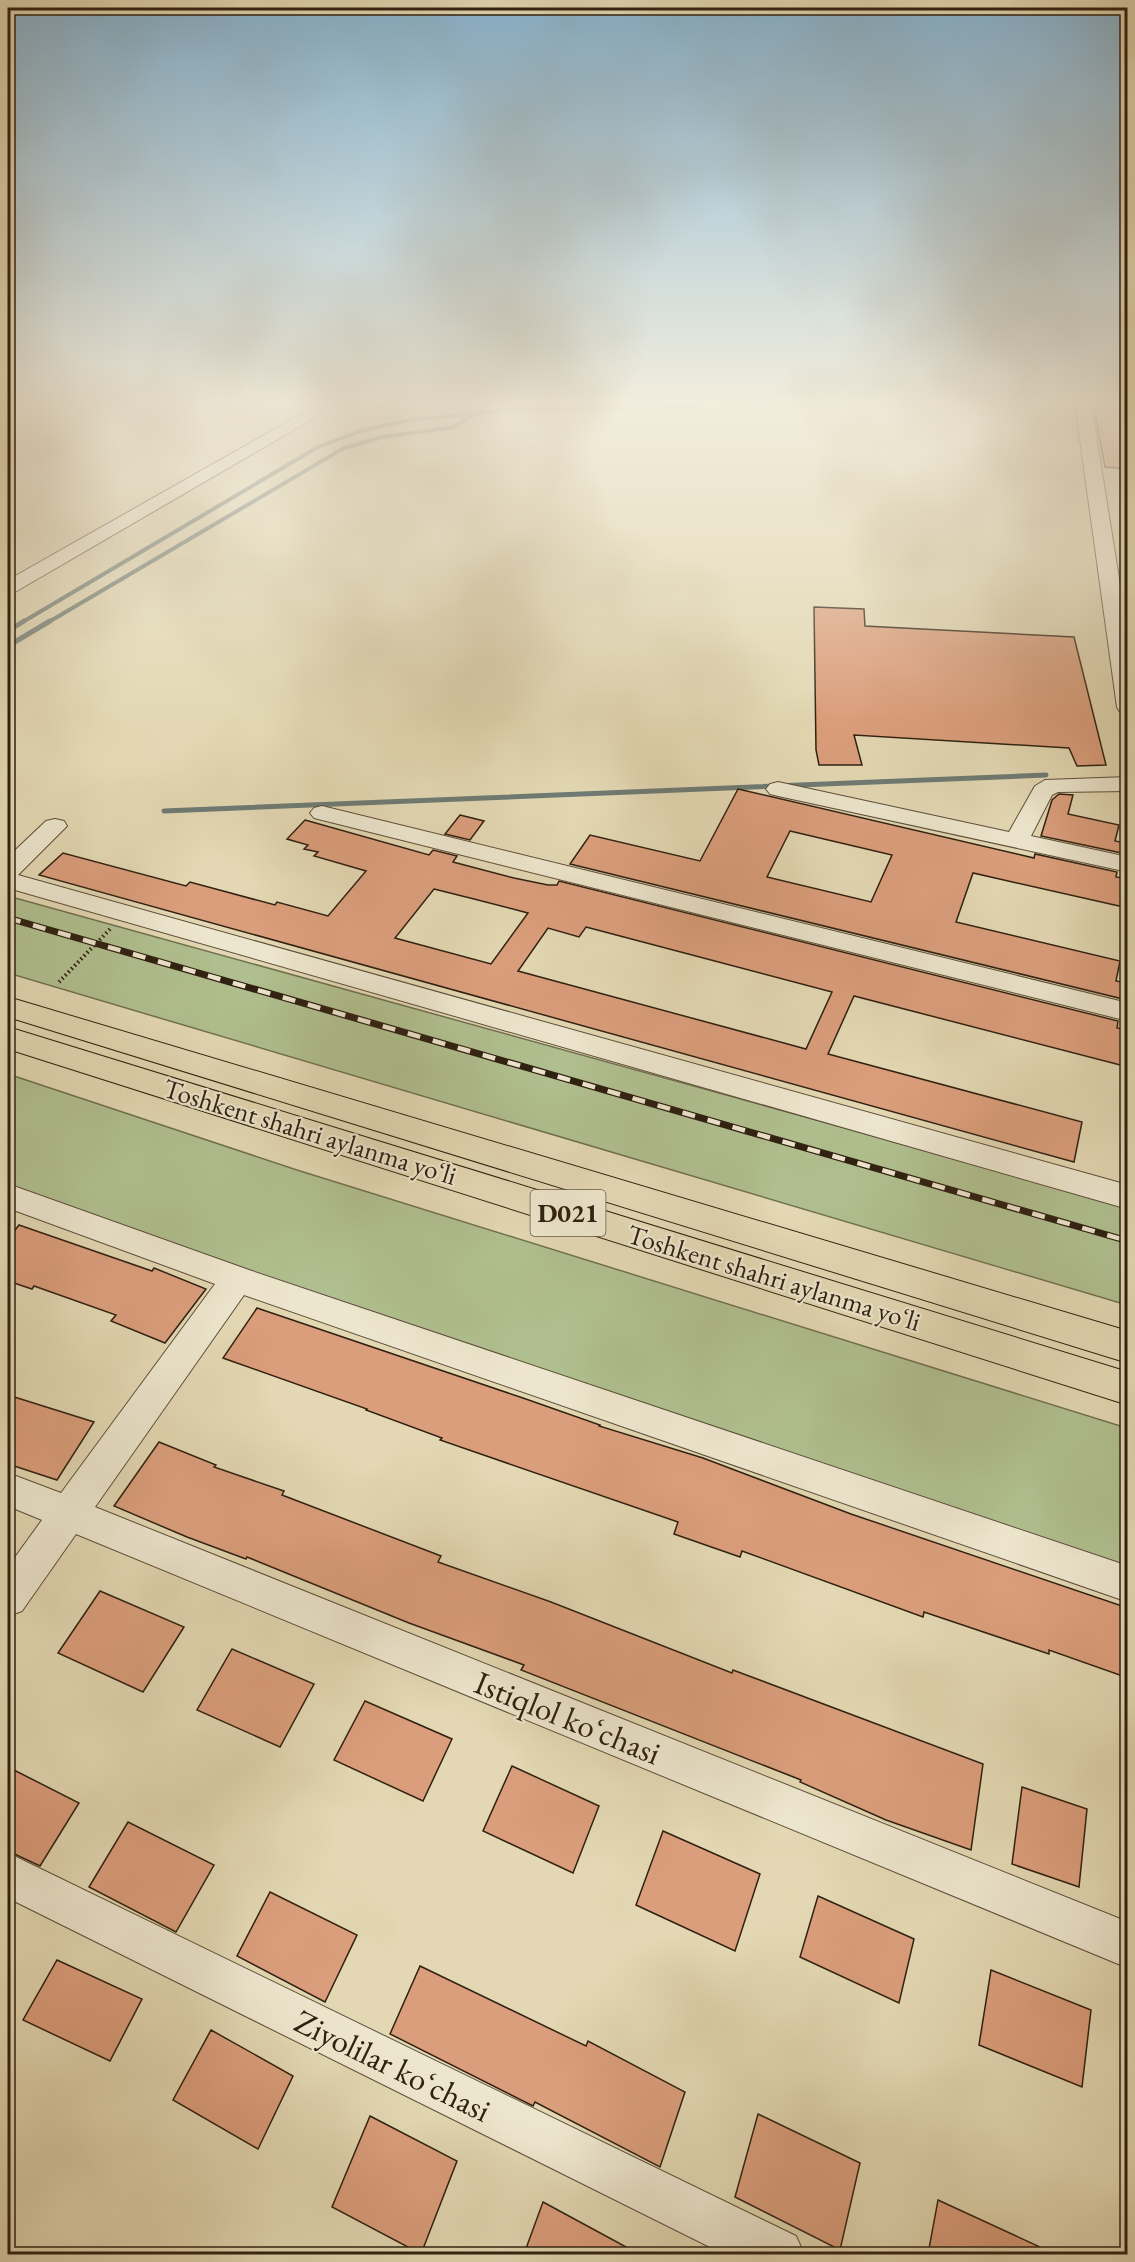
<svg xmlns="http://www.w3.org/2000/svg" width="1135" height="2262" viewBox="0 0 1135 2262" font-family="'EB Garamond',serif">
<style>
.green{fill:#b0bf8f;stroke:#707050;stroke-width:1.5}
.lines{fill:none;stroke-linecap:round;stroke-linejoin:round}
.stream-far1{stroke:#6e7b74;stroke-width:4}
.stream{stroke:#6e7b74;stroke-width:5}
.building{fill:#db9e7c;stroke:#2f2010;stroke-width:1.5;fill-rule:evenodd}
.minor-casing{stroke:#5c4e39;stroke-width:2}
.highway-casing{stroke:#2f2010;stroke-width:2}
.path{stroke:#2f2010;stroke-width:4;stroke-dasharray:1.5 3;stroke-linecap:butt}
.minor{fill:#ede6ce;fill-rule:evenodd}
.highway{fill:#e3d8b3;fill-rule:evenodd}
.rail-casing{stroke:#2f2010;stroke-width:7}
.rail{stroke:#ede6ce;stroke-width:4.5;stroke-dasharray:13;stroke-linecap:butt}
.labels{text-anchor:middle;stroke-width:4.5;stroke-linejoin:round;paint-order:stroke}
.shield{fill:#ede6ce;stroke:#685b49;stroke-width:1.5}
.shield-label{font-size:26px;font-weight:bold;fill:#2f2010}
.street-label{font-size:27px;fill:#2f2010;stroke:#ede6ce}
.near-street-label{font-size:33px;fill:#2f2010;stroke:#ede6ce}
</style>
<rect width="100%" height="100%" fill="#e3d8b3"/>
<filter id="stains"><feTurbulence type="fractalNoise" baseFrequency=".00333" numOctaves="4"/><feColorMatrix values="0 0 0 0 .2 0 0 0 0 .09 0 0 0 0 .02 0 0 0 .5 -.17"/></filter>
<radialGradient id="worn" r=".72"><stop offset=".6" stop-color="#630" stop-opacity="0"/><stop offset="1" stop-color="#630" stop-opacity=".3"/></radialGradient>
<g class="green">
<polygon points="8,896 1127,1206 1127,1305 8,973"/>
<polygon points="8,1074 297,1170 1127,1428 1127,1573 8,1188"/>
</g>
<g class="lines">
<g class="stream-far1">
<polyline points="724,406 766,403"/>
<polyline points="21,623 318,447 361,431 405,421 475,413 520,409 713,407"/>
<polyline points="47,623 344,448 383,437 454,427 473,415"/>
</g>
<g class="stream">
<polyline points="8,631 24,621"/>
<polyline points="8,646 50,621"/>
<polyline points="164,811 1046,775"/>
</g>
</g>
<g class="building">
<polygon points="1093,403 1122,403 1124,414 1128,414 1128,469 1105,467"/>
<polygon points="814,607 864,609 865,626 1074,637 1106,765 1077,766 1069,748 854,735 862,765 819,765 816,750"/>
<path d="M 738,789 L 1034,858 L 1035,854 L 1117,872 L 1116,877 L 1128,879 L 1128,908 L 973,873 L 956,922 L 1120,961 L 1116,981 L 1127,983 L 1123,999 L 570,864 L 590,835 L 700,861 ZM 790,831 L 892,855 L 871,902 L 767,877 Z"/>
<polygon points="1059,794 1073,795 1068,814 1119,825 1115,841 1125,843 1122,853 1041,836 1052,800"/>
<polygon points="460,815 484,821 470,840 445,834"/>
<path d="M 305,820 L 429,855 L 433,850 L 457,856 L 453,862 L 514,878 L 548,885 L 557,885 L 559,881 L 1118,1021 L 1117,1028 L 1128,1030 L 1128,1067 L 854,996 L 828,1054 L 1082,1122 L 1074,1162 L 39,875 L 63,853 L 186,886 L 190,882 L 275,905 L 277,902 L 328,916 L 366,871 L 314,856 L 318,852 L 304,849 L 308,845 L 287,839 ZM 434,889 L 474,899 L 528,913 L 491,964 L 395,938 ZM 586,927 L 711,960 L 832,992 L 806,1049 L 518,971 L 548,928 L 579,937 Z"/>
<polygon points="19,1225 152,1271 154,1268 206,1289 165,1343 111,1321 116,1315 34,1286 32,1289 8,1281 8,1239"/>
<polygon points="257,1308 523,1398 600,1425 599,1426 703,1458 851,1514 1128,1608 1128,1678 1049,1650 1049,1654 924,1612 923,1617 742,1551 740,1557 674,1534 678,1522 440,1440 442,1438 366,1410 367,1409 223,1358"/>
<polygon points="8,1395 94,1422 57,1480 8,1464"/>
<polygon points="159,1442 216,1465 214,1467 284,1491 282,1495 441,1556 438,1562 551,1602 732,1673 733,1670 983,1764 971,1850 886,1820 800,1782 801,1780 521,1670 524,1665 409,1623 247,1557 246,1559 187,1537 114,1506"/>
<polygon points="100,1591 184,1627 143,1692 58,1653"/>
<polygon points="232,1649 314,1684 280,1747 197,1710"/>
<polygon points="365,1701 452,1739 423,1801 334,1760"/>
<polygon points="512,1766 599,1806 573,1873 483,1831"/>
<polygon points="8,1767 79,1803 40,1866 8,1851"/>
<polygon points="1022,1787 1087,1809 1079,1887 1012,1864"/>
<polygon points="128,1822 214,1865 176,1932 89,1887"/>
<polygon points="663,1831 760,1874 735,1951 636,1905"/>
<polygon points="270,1892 357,1935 325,2002 237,1956"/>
<polygon points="818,1896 914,1939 899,2003 800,1957"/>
<polygon points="57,1960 142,1999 110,2061 23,2020"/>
<polygon points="420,1966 586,2046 588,2041 685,2092 660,2167 535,2102 533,2106 390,2034"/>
<polygon points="991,1970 1091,2010 1082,2087 979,2045"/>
<polygon points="211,2030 293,2076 258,2149 173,2100"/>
<polygon points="758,2114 860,2163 840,2250 735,2197"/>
<polygon points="370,2116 457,2161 421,2254 332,2207"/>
<polygon points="938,2200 1055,2254 928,2254"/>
<polygon points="543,2202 639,2254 524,2254"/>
</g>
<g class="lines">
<g class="minor-casing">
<g id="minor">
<polygon points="321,403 340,403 15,592 8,594 8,580"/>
<path d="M 701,403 L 734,403 C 728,410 712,410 702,407 Z"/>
<polygon points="1075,403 1091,403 1128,635 1128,713 1120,712 1117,707"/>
<polygon points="1128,777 1128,791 1058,792 1052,795 1031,836 1128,857 1128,872 778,796 770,794 766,789 770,784 778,782 1009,832 1035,786 1045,780"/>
<polygon points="322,806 1128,1003 1128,1021 314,818 310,813 314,808"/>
<polygon points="55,819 64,821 67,826 18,875 1128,1185 1128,1209 8,888 8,857 46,821"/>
<polygon points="8,1184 249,1270 1128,1566 1128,1602 244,1295 95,1507 1128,1922 1128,1968 76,1534 22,1611 8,1616 8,1567 42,1520 8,1506 8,1473 61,1493 215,1284 8,1208"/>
<polygon points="8,1853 796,2236 804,2254 724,2254 8,1898"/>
</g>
</g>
<g class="highway-casing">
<g id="highway">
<polygon points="8,997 1128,1331 1128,1363 8,1017"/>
<polygon points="8,1027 1128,1372 1128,1405 8,1049"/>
</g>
</g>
<polyline class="path" points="59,982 110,929"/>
<use href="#minor" class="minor"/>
<use href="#highway" class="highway"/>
<g class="rail-casing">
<polyline id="rail" points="8,918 1128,1241"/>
</g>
<use href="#rail" class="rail"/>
</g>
<linearGradient id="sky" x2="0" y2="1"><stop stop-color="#88b6d4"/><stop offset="0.56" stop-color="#f2eddd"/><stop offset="1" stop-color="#f2eddd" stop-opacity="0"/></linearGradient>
<rect width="1135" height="719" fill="url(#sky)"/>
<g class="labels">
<rect class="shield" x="530.5" y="1190" width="75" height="46" rx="4.5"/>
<g class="shield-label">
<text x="568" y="1222">D021</text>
</g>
<g class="street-label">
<text transform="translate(310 1132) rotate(17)" y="9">Toshkent shahri aylanma yoʻli</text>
<text transform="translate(774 1278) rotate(17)" y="9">Toshkent shahri aylanma yoʻli</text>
</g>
<g class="near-street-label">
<text transform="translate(568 1717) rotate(22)" y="12">Istiqlol koʻchasi</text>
<text transform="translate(393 2065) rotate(26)" y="12">Ziyolilar koʻchasi</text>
</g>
</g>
<rect width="1135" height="2262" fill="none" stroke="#e3d8b3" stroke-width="30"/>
<rect x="9" y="9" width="1117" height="2244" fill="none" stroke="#2f2010" stroke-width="3"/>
<rect x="15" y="15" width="1105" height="2232" fill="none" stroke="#2f2010" stroke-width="1.5"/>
<rect width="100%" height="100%" filter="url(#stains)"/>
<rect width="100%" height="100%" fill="url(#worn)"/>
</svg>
